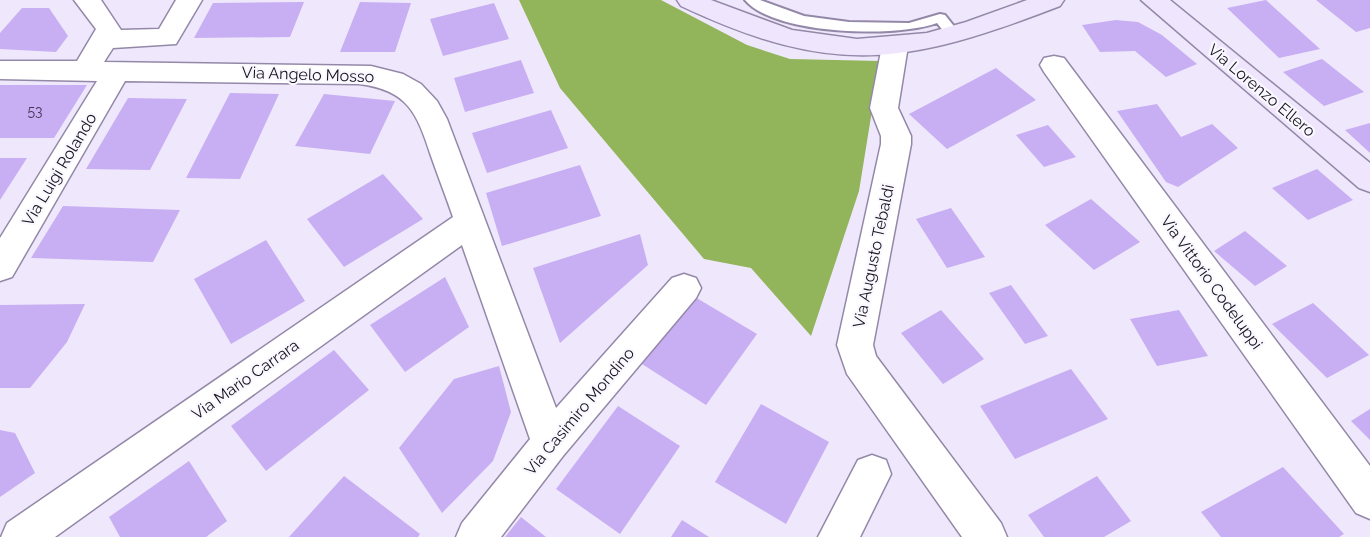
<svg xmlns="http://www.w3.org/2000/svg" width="1370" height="537" viewBox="0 0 1370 537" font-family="Raleway,sans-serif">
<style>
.forest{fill:#92b45a}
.building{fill:#c8aef3}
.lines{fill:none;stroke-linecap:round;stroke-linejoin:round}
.lane-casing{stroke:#9488a8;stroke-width:4}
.street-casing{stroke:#9488a8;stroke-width:3}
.secondary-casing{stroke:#9488a8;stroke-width:3}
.lane{fill:#fff;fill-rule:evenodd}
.street{fill:#fff;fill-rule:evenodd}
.secondary{fill:#efe6fd;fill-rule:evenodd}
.labels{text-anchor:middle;stroke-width:4.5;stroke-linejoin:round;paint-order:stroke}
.number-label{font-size:14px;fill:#423852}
.street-label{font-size:16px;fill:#16111d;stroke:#faf8ff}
</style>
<rect width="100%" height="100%" fill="#efe8fc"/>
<polygon class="forest" points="519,0 661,0 747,45 790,59 880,61 859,191 811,336 751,268 704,259 560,88"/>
<g class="building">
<polygon points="1266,0 1320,49 1279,58 1227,8"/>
<polygon points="1316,0 1370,0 1370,28 1356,32"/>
<polygon points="304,2 290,37 194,38 213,3"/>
<polygon points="360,2 411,3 395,52 340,52"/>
<polygon points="494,3 509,39 443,56 430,19"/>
<polygon points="22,8 49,8 68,36 56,52 0,49 0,33"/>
<polygon points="1116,20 1138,22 1162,35 1197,64 1166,77 1135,51 1100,52 1082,25"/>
<polygon points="1322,59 1364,92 1324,106 1283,72"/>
<polygon points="521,60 534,93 465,112 454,78"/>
<polygon points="996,68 1036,100 947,149 909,114"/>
<polygon points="0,85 87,85 54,138 0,138"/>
<polygon points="230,93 279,94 240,179 186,178"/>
<polygon points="324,94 395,101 370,154 295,146"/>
<polygon points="128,98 187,99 150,170 86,169"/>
<polygon points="1157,104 1181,137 1212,124 1238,148 1178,187 1166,182 1117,111"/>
<polygon points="551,110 568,148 487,173 472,133"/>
<polygon points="1370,123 1370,153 1345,130"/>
<polygon points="1048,125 1076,157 1044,167 1016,135"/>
<polygon points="0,158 27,158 0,200"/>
<polygon points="580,165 601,216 502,246 486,193"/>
<polygon points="1317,169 1353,200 1308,220 1272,188"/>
<polygon points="383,174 423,219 344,267 307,219"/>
<polygon points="1091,199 1140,242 1094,270 1045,225"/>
<polygon points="63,206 180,210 153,262 31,258"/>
<polygon points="951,208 985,257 947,268 916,219"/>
<polygon points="1245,231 1287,266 1255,286 1214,251"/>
<polygon points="640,234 648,265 560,343 533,268"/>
<polygon points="266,240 305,301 231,344 194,279"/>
<polygon points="445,277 469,327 405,372 370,325"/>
<polygon points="1011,285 1048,336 1025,344 989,293"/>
<polygon points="695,297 757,334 706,405 642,364"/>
<polygon points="1313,303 1369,355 1327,378 1272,324"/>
<polygon points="85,304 67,342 30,388 0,388 0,305"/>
<polygon points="941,310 984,359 943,384 901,333"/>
<polygon points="1179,310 1208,356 1157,366 1130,319"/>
<polygon points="334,350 369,390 266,471 231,426"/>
<polygon points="499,366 511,412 493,461 442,513 399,448 454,379"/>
<polygon points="1071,369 1108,419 1015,459 980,406"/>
<polygon points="761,404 829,442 786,524 715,482"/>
<polygon points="618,406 680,446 620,534 556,489"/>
<polygon points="1370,409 1370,440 1351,421"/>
<polygon points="0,430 15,433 35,473 0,497"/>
<polygon points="189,461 227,521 206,537 120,537 109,517"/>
<polygon points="1283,467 1344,534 1339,537 1221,537 1201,512"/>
<polygon points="344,476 420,534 418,537 289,537"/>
<polygon points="1097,476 1131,521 1104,537 1044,537 1028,515"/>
<polygon points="521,517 546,537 505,537"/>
<polygon points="682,520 709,537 671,537"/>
</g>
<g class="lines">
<g class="lane-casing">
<path id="lane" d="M 745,0 L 760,0 L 804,16 L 849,22 L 909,23 L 940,14 L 945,15 L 961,35 L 959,38 L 949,38 L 937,23 C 897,38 774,35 745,0 Z"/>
</g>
<g class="street-casing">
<g id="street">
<path d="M 74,0 L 101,0 L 121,30 L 159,29 L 176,0 L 202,0 L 176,44 L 113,48 L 104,62 L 371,66 L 403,74 L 421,84 L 437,101 L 447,119 L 556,408 L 672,278 L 684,274 L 696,278 L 701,288 L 696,298 L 563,456 L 501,537 L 456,537 L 462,523 L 530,439 L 462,245 L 55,537 L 1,537 L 7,523 L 453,217 C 446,197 438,176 431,156 C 417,113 408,90 359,84 L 125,81 L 12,277 L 0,281 L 0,238 L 97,81 L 0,79 L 0,61 L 77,61 L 96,29 Z"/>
<polygon points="895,37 904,40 908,46 898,108 911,136 911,144 873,345 876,356 1001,523 1007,537 962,537 847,374 837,345 881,144 881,136 870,108 882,46 886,40"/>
<polygon points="1054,56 1064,58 1370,466 1370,519 1356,513 1044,72 1040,65 1044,58"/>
<polygon points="872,455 886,460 891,474 860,537 818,537 858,460"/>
</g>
</g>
<g class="secondary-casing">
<g id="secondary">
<path d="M 677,0 L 711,0 L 792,30 L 857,39 L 927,33 L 966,22 L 1027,0 L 1064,0 L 1060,6 C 907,65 834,78 681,6 Z"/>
<polygon points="1141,0 1170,0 1370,163 1370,192 1359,188"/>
</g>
</g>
<use href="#lane" class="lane"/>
<use href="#street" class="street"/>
<use href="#secondary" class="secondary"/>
</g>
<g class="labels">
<g class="number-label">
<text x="35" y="116">53</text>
</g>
<g class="street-label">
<text transform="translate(308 74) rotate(2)" y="6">Via Angelo Mosso</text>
<text transform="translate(1262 90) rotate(40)" y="6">Via Lorenzo Ellero</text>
<text transform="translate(59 169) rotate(-59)" y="6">Via Luigi Rolando</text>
<text transform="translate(873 256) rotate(-78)" y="6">Via Augusto Tebaldi</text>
<text transform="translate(1212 282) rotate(54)" y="6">Via Vittorio Codeluppi</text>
<text transform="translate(245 379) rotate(-35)" y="6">Via Mario Carrara</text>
<text transform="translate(579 411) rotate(-50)" y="6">Via Casimiro Mondino</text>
</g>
</g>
</svg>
